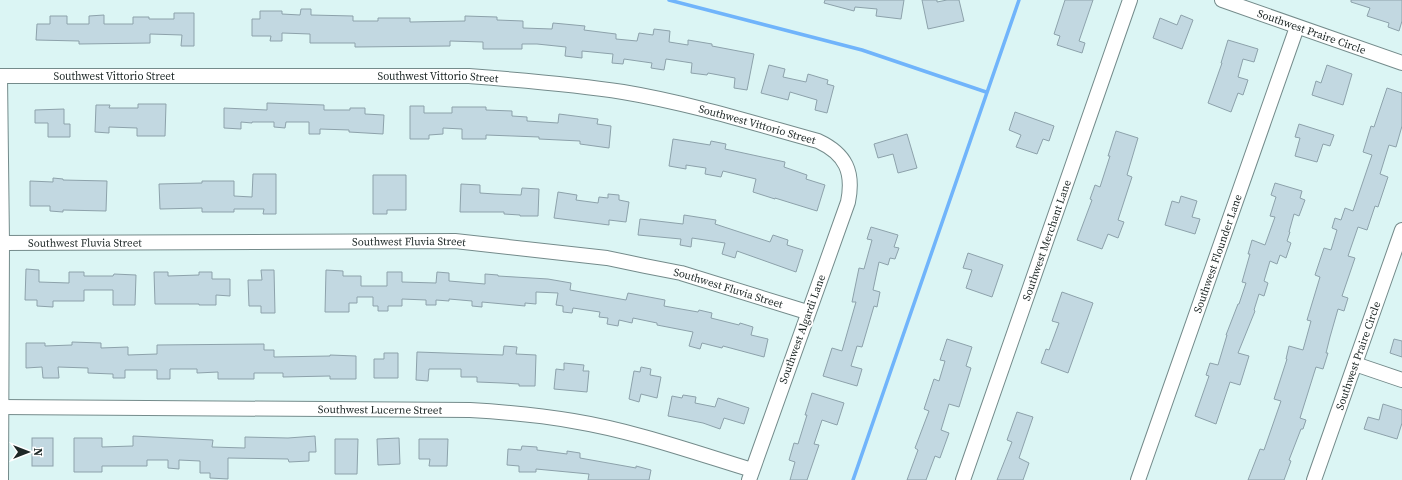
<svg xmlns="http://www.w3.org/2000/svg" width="1402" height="480" viewBox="0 0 1402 480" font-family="'Source Serif 4',serif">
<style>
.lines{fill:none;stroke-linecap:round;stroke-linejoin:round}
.stream{stroke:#70b4fb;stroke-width:3.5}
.building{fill:#c2d8e1;stroke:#8da2ab}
.minor-casing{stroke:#748b8b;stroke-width:16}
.minor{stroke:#fff;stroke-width:14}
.labels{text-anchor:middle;stroke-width:4;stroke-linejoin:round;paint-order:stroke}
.street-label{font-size:11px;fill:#1d2726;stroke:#fff}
</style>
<rect width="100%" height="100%" fill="#dbf5f4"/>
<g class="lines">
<g class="stream">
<polyline points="669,0 862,50 986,92"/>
<polyline points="853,480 1019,0"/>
</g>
</g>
<g class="building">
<polygon points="825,0 904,0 901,19 876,16 877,9 855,7 854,11 824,3"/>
<polygon points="922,0 937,0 937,2 947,0 959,0 964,21 928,29"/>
<polygon points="1065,0 1093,0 1079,41 1085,43 1082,53 1057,45 1060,36 1054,34"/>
<polygon points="1351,0 1402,0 1402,21 1399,31 1388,27 1389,23 1367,16 1370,8 1351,2"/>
<polygon points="301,9 311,9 311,15 353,16 353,21 378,21 378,18 410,18 410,22 465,21 465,16 497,17 497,20 523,21 523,28 552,29 553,23 585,26 584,30 616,34 616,39 637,41 639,33 653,35 654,29 670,31 669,42 688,45 688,40 712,44 712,46 754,54 747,90 734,88 735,78 708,73 707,75 691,73 692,63 666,59 664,70 651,68 652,63 624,59 623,64 612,63 613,54 582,51 582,58 565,56 566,47 537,44 522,44 522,49 483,49 483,42 450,41 450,46 355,47 355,43 310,43 310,34 282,33 282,41 270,41 271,36 252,36 252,19 260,19 260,11 282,11 282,14 300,15"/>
<polygon points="174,13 194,13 194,46 181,46 182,35 150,34 150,43 79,44 79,41 36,40 37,24 50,24 50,16 67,16 67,24 89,24 89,16 104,15 104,24 133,24 133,17 149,17 149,19 174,19"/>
<polygon points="1181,15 1193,20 1182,49 1153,38 1160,18 1177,25"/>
<polygon points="1228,40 1258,49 1254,62 1243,59 1238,77 1248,80 1243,95 1238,93 1231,112 1208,103 1222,63 1221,63"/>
<polygon points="769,65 785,69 783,77 806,82 808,74 828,80 827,84 834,86 827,113 815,110 817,100 790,92 788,100 761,93"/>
<polygon points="1327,65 1352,74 1343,105 1312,95 1316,81 1321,83"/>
<polygon points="1387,88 1402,93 1402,126 1396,147 1389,145 1380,174 1388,177 1378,207 1375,206 1367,230 1358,227 1348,256 1355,258 1342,296 1348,298 1344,311 1338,309 1330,337 1326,353 1328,353 1323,369 1316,367 1300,418 1306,420 1303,429 1301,429 1289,460 1291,461 1284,480 1248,480 1260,449 1264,450 1281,401 1274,399 1287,359 1286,359 1289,346 1303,350 1311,321 1307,320 1320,277 1315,275 1324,248 1331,250 1337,230 1332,228 1335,218 1341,220 1345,208 1353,211 1372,155 1363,152 1371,126 1374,127"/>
<polygon points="267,103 324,105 324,110 350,110 350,108 365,108 365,114 384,115 383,134 349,132 349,130 320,129 320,134 309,134 309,122 286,122 285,128 274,127 274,122 252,122 252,123 241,122 241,129 224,128 224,108 267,110"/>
<polygon points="138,104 166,104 165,136 137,136 137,128 109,127 109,133 95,132 96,105 110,105 109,108 138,108"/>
<polygon points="410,106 424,106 424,113 452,113 452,107 486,107 486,110 512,111 512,116 527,117 527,121 558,123 559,114 598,119 597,124 611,126 609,148 580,144 580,141 539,139 539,137 486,135 486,139 462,139 462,129 443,128 443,134 429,135 429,139 410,139"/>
<polygon points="64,109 64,124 70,124 70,137 48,137 48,123 35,123 35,110"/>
<polygon points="1015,112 1054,126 1049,141 1043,139 1037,154 1016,147 1021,135 1009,130"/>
<polygon points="1299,124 1334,135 1330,146 1323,144 1317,162 1295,156 1300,138 1295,137"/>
<polygon points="1116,131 1138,138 1127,175 1132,177 1118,220 1124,222 1118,238 1108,234 1102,249 1077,240 1092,200 1090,199 1095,185 1100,187 1110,156 1108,156"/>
<polygon points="907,134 917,168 898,173 893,154 878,158 874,144"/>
<polygon points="673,139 710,145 711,141 726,144 725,149 785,162 784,167 807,175 806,179 825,185 817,211 775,198 775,199 753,192 756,179 723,171 721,177 705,174 706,168 686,165 686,169 669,166"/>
<polygon points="253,174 276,174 276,214 263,214 264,209 234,209 234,212 202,212 202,208 160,209 159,184 202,183 202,181 234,181 234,196 252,197"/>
<polygon points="373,175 406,175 406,210 387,210 387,214 373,214"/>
<polygon points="53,178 63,179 63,180 107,181 106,211 63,210 63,212 50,211 50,206 30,206 30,181 53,182"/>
<polygon points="1275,183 1302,191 1300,198 1305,200 1299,216 1294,214 1289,232 1290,232 1287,241 1291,243 1286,258 1280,255 1277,264 1270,261 1264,281 1268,283 1264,296 1259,294 1254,310 1255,311 1238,353 1249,356 1240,385 1230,382 1216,424 1195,416 1209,376 1206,375 1210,363 1218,365 1227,335 1226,335 1238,304 1239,304 1246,283 1242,282 1250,254 1248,254 1252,240 1265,245 1275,217 1270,216 1276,197 1271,195"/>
<polygon points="461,184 480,185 480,193 495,194 521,195 522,188 539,189 538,216 520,216 520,215 504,214 504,212 460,212"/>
<polygon points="558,192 577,195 576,200 598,203 599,197 608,198 608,194 619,195 619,200 629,202 626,222 609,220 609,225 554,218"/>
<polygon points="1181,196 1197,201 1192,217 1200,219 1195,234 1165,225 1172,201 1179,203"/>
<polygon points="684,215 716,220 715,224 770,242 773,235 788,240 787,245 803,250 796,272 737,251 735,258 722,254 725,243 692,238 691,247 680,245 681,239 638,235 640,219 683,224"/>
<polygon points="871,227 898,235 894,247 899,248 895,259 890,258 888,265 879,262 873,290 880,292 877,307 874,306 862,347 857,346 851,366 862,369 857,386 823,376 832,348 842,351 856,302 852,302 859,268 864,269 872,240 867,239"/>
<polygon points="968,253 1003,265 992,297 966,288 972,270 963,268"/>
<polygon points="26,269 39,270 39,282 69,283 69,272 84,272 84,276 113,276 114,274 136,275 135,305 113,305 113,290 84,290 84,301 53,301 53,307 37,306 37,300 25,300"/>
<polygon points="261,270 274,270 275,313 261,313 261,306 249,306 248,280 262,280"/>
<polygon points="326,270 343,271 343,276 361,276 361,286 387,286 387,272 402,272 402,282 436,283 437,272 449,273 449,281 485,284 485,274 498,275 498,276 548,279 571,283 570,290 626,300 628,293 665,300 664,306 698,312 699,310 712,313 711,318 739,325 740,323 753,327 751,335 768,339 764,357 723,346 722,348 702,343 700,349 689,346 693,332 657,325 657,323 633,318 632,323 619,320 618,326 607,324 608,318 599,317 600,312 573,308 572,313 563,312 563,306 556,305 558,293 536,292 536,304 525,303 525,306 482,302 482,307 472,306 472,301 449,299 449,301 436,300 436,305 426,305 426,300 402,299 402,306 388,306 388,311 378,311 378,306 373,306 373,297 357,297 357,303 349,303 349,312 325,312"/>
<polygon points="154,272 168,272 168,276 199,275 199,272 212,272 212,279 230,279 230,296 216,295 216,305 199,305 199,304 155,304"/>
<polygon points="1062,292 1093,303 1068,373 1041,363 1046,349 1049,350 1059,323 1052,321"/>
<polygon points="947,339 972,347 966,366 971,368 959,407 949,404 941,430 949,433 940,458 935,456 926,480 907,480 918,450 915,448 929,411 924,409 934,379 939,381 945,361 940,360"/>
<polygon points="1394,339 1402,341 1402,357 1390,353"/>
<polygon points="72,342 101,343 101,348 128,347 128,355 157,354 157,345 264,344 264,350 274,350 274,357 330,356 330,355 356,356 356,379 330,379 330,376 283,377 283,373 254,373 254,379 218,379 218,372 197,373 197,369 170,369 170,379 157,379 157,370 125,370 125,378 113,378 113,374 88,373 88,368 58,367 59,378 43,378 42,367 26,368 26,343 45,343 45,346 72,345"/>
<polygon points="504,346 517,347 516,354 536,355 535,386 519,386 519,384 503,383 477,382 477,377 461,377 461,369 429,369 428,381 416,380 417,352 503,355"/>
<polygon points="384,353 398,353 398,378 374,378 374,359 384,359"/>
<polygon points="564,363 584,365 583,371 589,371 587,392 554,389 556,369 564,370"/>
<polygon points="641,367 651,369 650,375 661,377 657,398 641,394 639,402 629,399 634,371 640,372"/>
<polygon points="812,393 844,403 837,425 822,420 814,444 819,445 807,480 790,480 795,462 789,460 794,443 798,444 807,415 805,415"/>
<polygon points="683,395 696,397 695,403 715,407 718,398 749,408 744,424 724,418 720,429 703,423 668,416 672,396 682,398"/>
<polygon points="1383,404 1402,410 1402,423 1397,439 1364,429 1368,417 1379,420"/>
<polygon points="1017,412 1033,417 1019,458 1029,463 1023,480 997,480 1012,442 1007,440"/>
<polygon points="133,436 213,440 212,447 245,448 245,437 288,438 315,436 316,452 309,452 309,461 289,462 288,459 228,458 228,479 210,478 210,473 200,473 200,461 179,460 179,469 168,468 168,460 147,460 147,466 102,466 102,472 74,472 74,438 102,438 102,447 133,446"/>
<rect x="32" y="438" width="21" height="28"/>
<polygon points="399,438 400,464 378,465 377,439"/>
<polygon points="335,439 358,439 357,474 335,474"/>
<polygon points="419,439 448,439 447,466 429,466 430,459 419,459"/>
<polygon points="522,446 537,447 537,450 567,454 567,451 580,453 580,458 636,468 636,466 651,470 649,480 588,480 589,474 536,469 536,472 519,472 519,466 507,465 508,449 521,450"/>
</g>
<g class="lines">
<g class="minor-casing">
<g id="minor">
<path id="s1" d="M 1222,0 L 1402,63"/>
<path id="s2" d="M 0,76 L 469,76 C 520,80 572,84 623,92 C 689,103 753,123 818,141 C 846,154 854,172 848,202 L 749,480"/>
<polyline points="0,76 2,243 1,480"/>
<path id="s3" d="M 2,243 L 455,241 L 607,258 L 645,266 L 681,273 L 807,312"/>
<polyline points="1355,364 1402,380"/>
<path id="s4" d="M 0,407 L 470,410 C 505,412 539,415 573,421 C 634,431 693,452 752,470"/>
<path id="s5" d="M 963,480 L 1130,0"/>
<path id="s6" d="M 1138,480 L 1297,27"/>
<path id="s7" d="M 1314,480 L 1402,230"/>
</g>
</g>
<use href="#minor" class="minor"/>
</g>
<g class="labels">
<g class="street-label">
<text dy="4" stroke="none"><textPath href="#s1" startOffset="95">Southwest Praire Circle</textPath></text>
<text dy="4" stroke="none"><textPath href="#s2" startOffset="114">Southwest Vittorio Street</textPath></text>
<text dy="4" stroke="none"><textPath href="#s2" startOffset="438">Southwest Vittorio Street</textPath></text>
<text dy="4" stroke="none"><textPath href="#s2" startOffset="762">Southwest Vittorio Street</textPath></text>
<text dy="4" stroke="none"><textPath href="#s5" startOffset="254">Southwest Merchant Lane</textPath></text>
<text dy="4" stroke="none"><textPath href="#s3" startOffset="407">Southwest Fluvia Street</textPath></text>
<text dy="4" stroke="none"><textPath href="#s3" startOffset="83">Southwest Fluvia Street</textPath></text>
<text dy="4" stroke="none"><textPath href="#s6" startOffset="240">Southwest Flounder Lane</textPath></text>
<text dy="4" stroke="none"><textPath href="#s3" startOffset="731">Southwest Fluvia Street</textPath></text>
<text transform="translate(802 329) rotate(-70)" y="4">Southwest Algardi Lane</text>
<text dy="4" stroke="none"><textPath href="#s7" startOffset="132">Southwest Praire Circle</textPath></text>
<text dy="4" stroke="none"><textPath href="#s4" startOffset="380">Southwest Lucerne Street</textPath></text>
</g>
</g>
<g transform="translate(28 452) rotate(90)" stroke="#ffffff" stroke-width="3" paint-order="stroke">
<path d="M0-3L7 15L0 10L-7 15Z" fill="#1d2726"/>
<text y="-6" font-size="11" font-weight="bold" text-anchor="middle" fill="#1d2726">N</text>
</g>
</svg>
